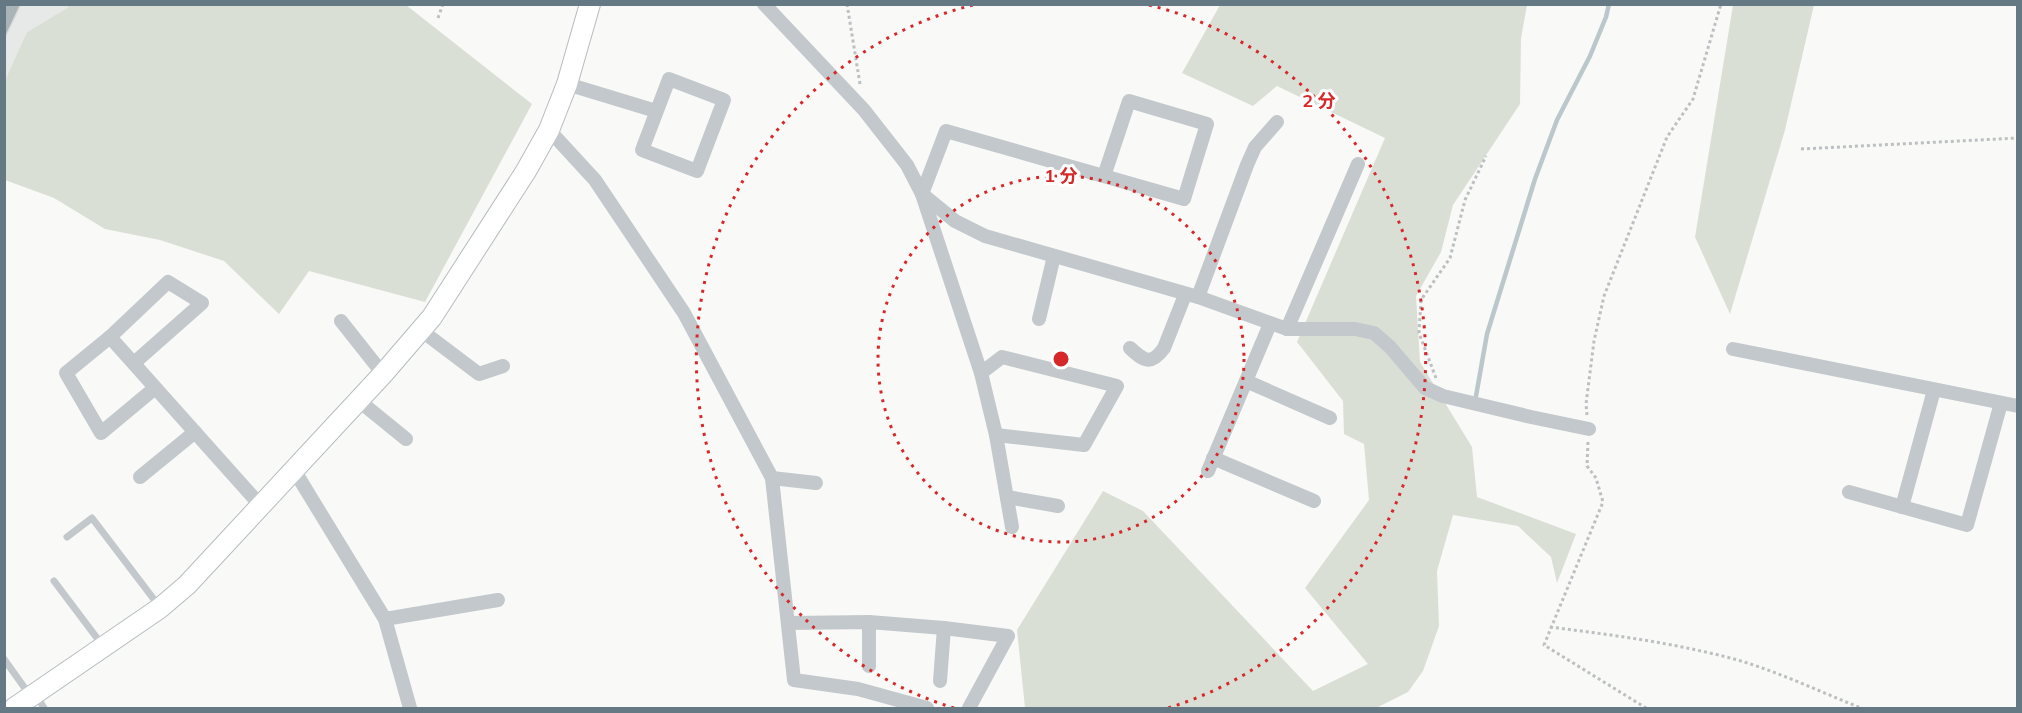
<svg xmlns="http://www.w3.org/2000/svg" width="2022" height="713" viewBox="0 0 2022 713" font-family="Mulish,'Noto Sans JP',sans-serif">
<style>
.built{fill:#e7e9e8}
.green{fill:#dadfd6}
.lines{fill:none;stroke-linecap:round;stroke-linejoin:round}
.stream{stroke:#bac8cb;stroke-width:4.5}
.building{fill:#a9b4b9;stroke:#dbdbd9;stroke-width:1.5}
.secondary-casing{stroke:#b5bcc0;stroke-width:22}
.path{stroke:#bcc0c2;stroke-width:3;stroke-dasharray:3 3;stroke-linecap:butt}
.lane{stroke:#c2c8cb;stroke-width:7}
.street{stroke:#c2c8cb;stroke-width:14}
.secondary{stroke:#fff;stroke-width:20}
.ring{fill:none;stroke:#d62828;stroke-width:3;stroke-dasharray:3 6}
.centre{fill:#d62828;stroke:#fff;stroke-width:3}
.ring-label{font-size:18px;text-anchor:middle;font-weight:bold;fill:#d62828;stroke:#fff;stroke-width:6;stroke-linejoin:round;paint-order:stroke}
</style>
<rect width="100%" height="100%" fill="#f9f9f7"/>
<polygon class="built" points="5,5 68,5 67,8 27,32 5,80"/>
<g class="green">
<polygon points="68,5 406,5 532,104 425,302 309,271 279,314 224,261 160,240 105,229 54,198 5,180 5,80 27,32 67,8"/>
<polygon points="1220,5 1527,5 1521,38 1520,104 1453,205 1441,252 1416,296 1420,362 1472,447 1477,497 1576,534 1557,583 1551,557 1518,526 1453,515 1437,571 1439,626 1423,671 1408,692 1376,708 1025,708 1017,630 1103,491 1143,511 1313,691 1368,664 1305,588 1369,500 1364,444 1344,434 1343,401 1297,342 1385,138 1277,86 1253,106 1182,73"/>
<polygon points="1733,5 1814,5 1785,130 1730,314 1695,237"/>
</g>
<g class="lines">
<polyline class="stream" points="1476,396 1487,334 1535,179 1557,120 1590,56 1606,17 1609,4"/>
</g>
<polygon class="building" points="4,4 21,4 4,40"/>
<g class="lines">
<g class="secondary-casing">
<polyline id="secondary" points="14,708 160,608 187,585 383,374 432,317 526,171 549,130 567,84 590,4"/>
</g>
<g class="path">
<polyline points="847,4 860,84"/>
<polyline points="438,18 443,4"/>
<polyline points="1801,149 2018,138"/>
<polyline points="1436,378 1419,333 1421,300 1450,258 1465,200 1486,156"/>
<polyline points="1587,415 1586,404 1594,341 1604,296 1667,137 1693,99 1721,4"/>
<polyline points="1588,442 1587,466 1596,478 1603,502 1544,645 1646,708"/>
<path d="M 1550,627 C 1605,634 1660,641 1714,654 C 1765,665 1813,689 1861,708"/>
</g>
<g class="lane">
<polyline points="67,537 92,518 159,606"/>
<polyline points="54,581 103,646"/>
<polyline points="4,659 29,694"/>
<polyline points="36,695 44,708"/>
</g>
<g class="street">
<polyline points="764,4 864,110 907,165 922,194 981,373 996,435 1012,527"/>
<polygon points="669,79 724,100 697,171 642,150"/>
<polyline points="567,84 656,111"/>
<polyline points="549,130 595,180 684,313 772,478 794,680 858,689 927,708"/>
<polyline points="1104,176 1129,101 1207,124 1184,199 946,131 922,194 955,221 985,236 1198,297 1287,329 1355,329 1374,333 1390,347 1425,388 1443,396 1531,417 1589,429"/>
<polyline points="1198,297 1247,165 1255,147 1277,122"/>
<polyline points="1039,319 1054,256"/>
<polyline points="341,321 383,374"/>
<polyline points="1287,329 1358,164"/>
<polyline points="422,331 479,374 503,366"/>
<polyline points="110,337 261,506"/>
<path d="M 1130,348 C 1144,361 1151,366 1164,348 L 1185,295"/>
<polyline points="1733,349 2018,406"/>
<polyline points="134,363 202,303 168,282 110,337 66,373 101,433 155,388"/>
<polyline points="981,373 1002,357 1117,386 1084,445 996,435"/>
<polyline points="1246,381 1330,418"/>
<polyline points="358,400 406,439"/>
<polyline points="1213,458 1314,501"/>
<polyline points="294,470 385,619 410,708"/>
<polyline points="1208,471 1270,324"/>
<polyline points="140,477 195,432"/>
<polyline points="772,478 816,483"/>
<polyline points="1849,492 1967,525 2001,403"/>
<polyline points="1007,497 1058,506"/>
<polyline points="1902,507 1934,390"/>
<polyline points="385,619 498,600"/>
<polyline points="869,622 869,666"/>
<polyline points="789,623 869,622 944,628 1008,636 969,708"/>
<polyline points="940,681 944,628"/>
</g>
<use href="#secondary" class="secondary"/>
</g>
<g class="ring">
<circle cx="1061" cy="359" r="183"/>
<path d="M954 708A365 365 0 0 1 973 5M1149 5A365 365 0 0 1 1168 708"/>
</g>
<circle cx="1061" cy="359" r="9" class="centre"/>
<g class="ring-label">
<text x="1319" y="107">2 分</text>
<text x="1061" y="182">1 分</text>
</g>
<rect width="2022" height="713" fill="none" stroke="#647983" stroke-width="12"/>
</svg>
